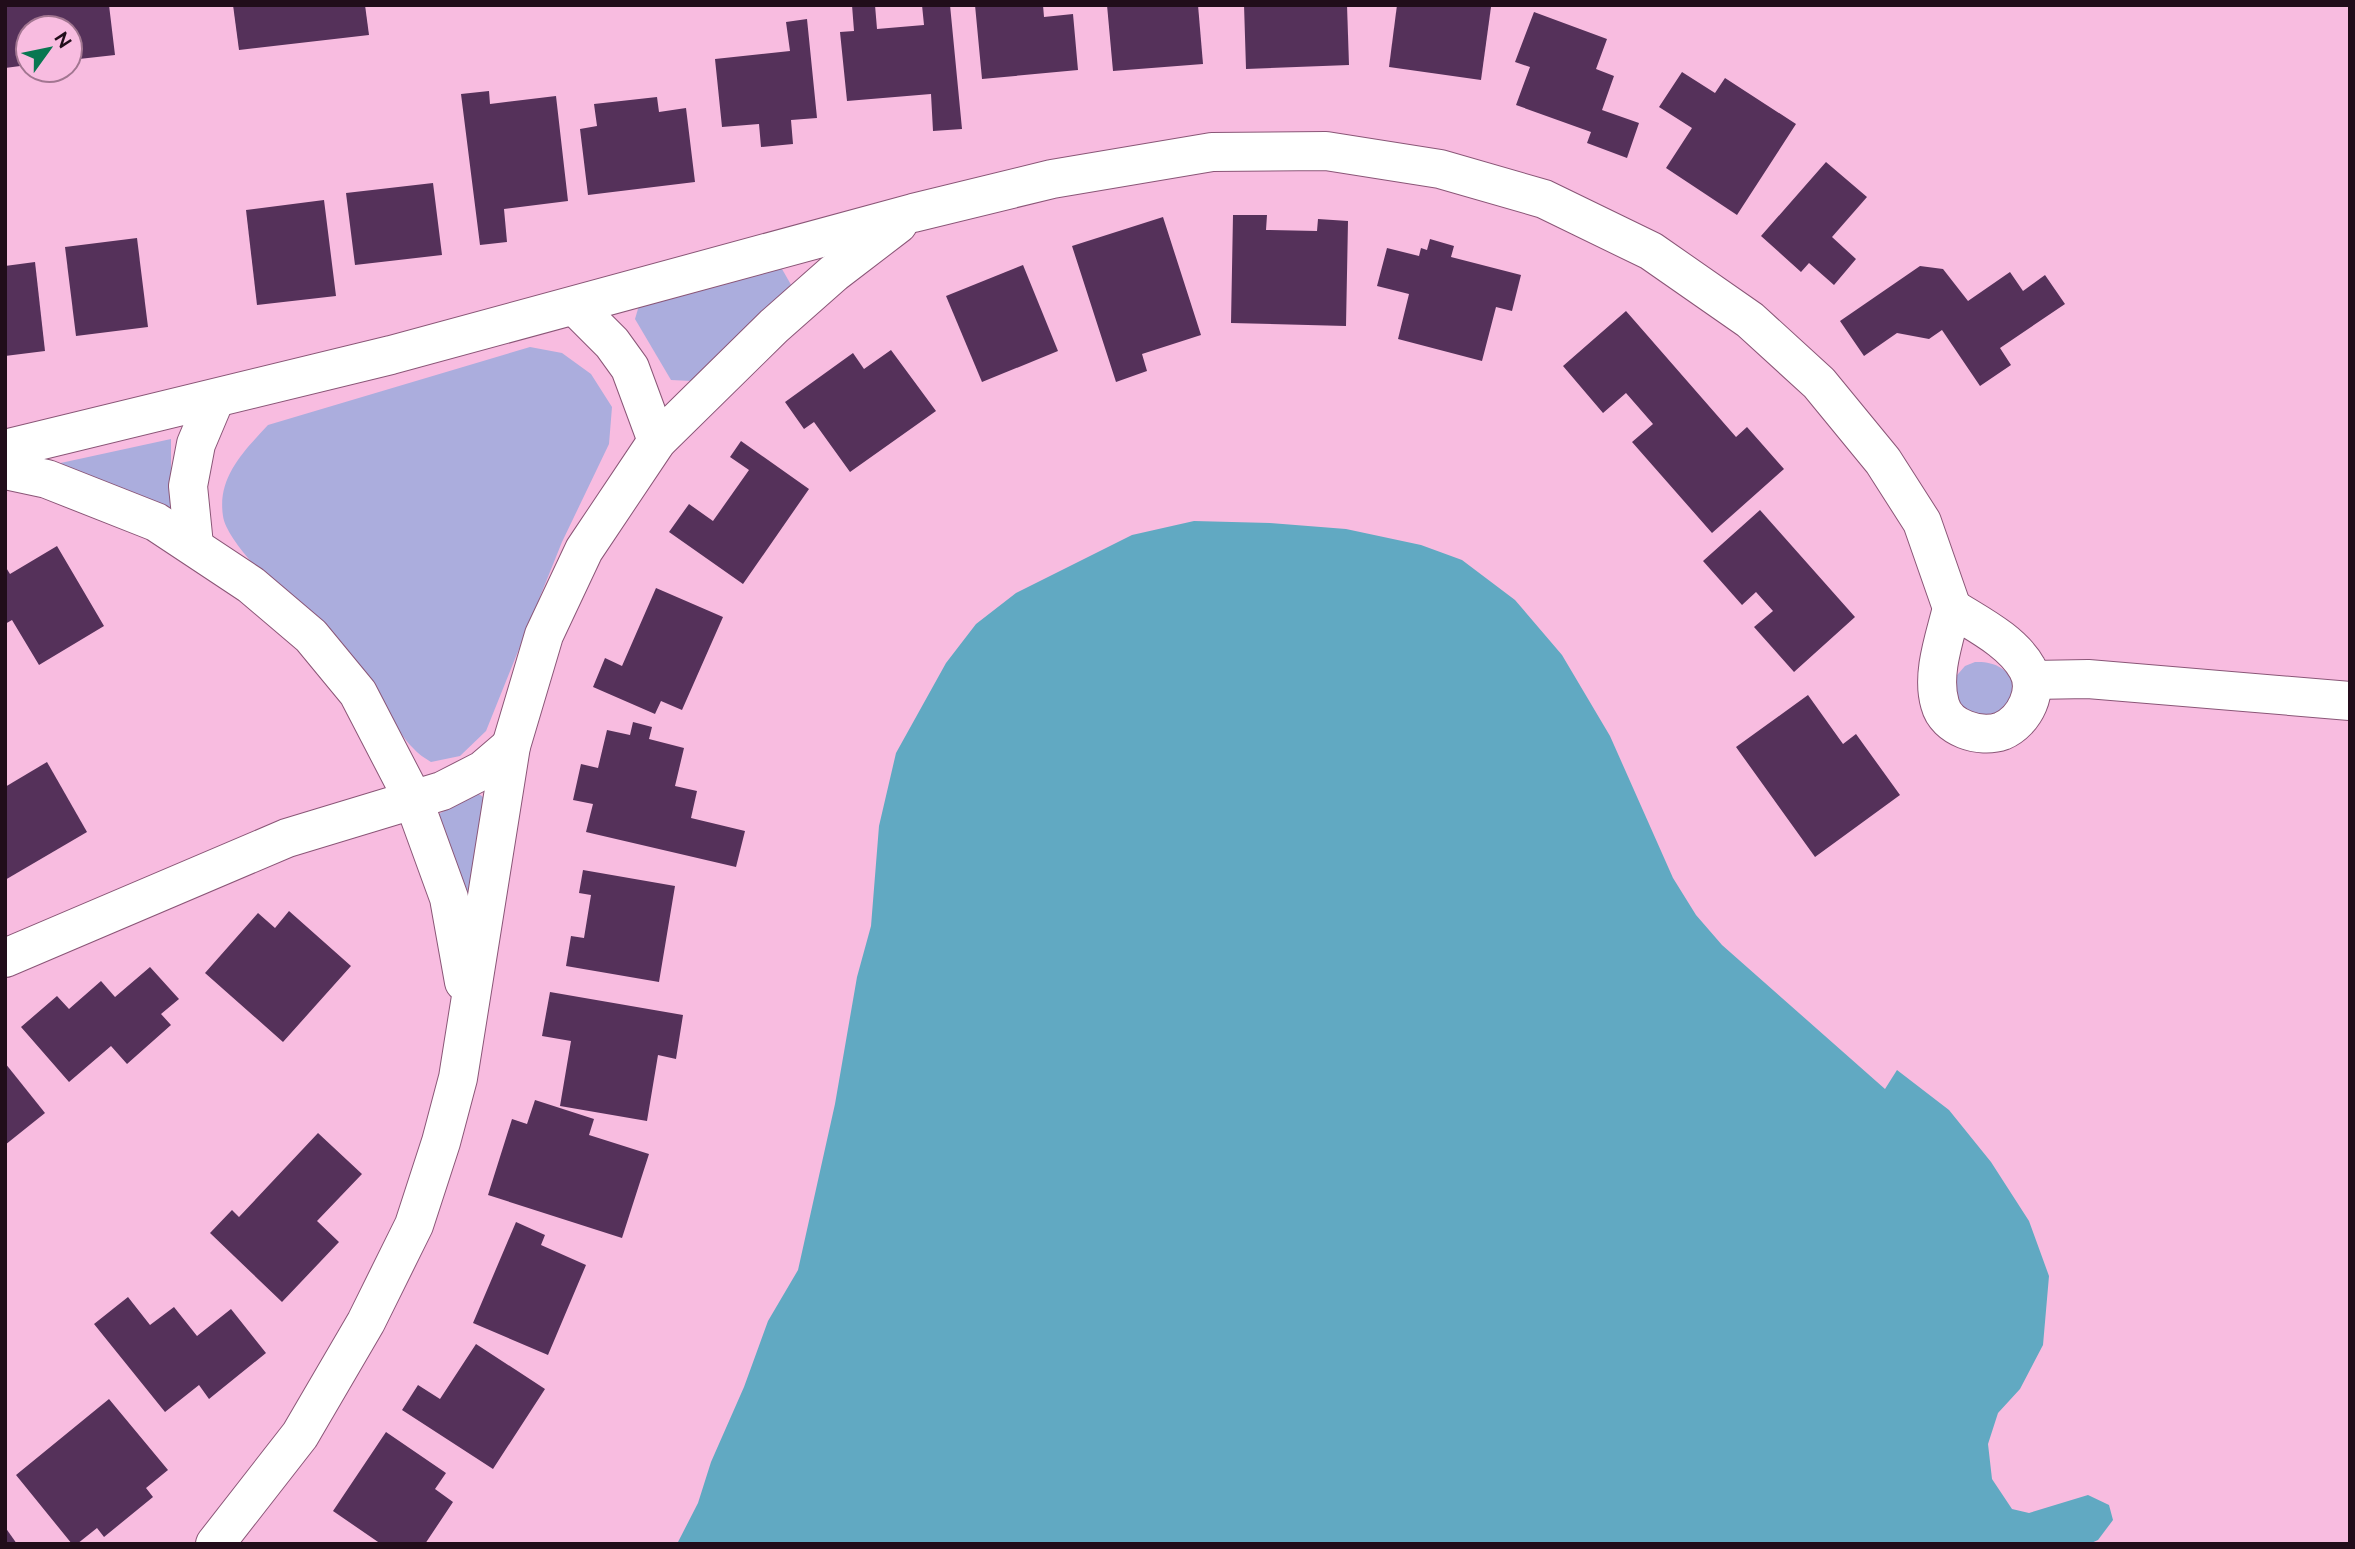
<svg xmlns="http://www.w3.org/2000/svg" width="2355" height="1549" viewBox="0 0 2355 1549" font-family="Raleway,sans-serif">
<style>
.green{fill:#abaddd}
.water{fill:#61a9c2}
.building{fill:#55315a}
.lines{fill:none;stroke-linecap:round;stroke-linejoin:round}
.street-casing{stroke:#8a5677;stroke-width:40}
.street{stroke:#fff;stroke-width:38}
</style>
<rect width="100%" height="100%" fill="#f8bce0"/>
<g class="green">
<polygon points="778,262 794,290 692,381 671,380 635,319 640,302"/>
<path d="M 530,347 L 562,353 L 591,374 L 612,407 L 609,444 L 562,542 L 486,731 L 460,756 L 431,762 C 425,758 418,754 414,749 C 393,728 382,697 362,675 C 334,641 228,553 223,516 C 217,477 244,451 268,425 Z"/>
<polygon points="171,439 171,519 56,464"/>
<path d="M 1975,662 C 1992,661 2012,668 2014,689 C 2015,695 2011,705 2009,711 L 1961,718 L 1952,681 L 1965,666 Z"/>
<polygon points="476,792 483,797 476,904 465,907 439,814"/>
</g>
<polygon class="water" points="1194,521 1270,523 1346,529 1421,545 1462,560 1515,600 1562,655 1610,736 1673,878 1696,915 1722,945 1885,1089 1897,1070 1949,1110 1991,1162 2029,1221 2049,1276 2043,1345 2020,1389 1998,1413 1988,1444 1992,1479 2012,1509 2029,1513 2088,1495 2109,1505 2113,1520 2098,1540 2089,1544 677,1544 698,1503 711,1462 744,1387 768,1321 798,1270 835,1104 857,977 871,926 879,826 896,753 946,663 976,624 1016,593 1132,535"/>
<g class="building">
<polygon points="5,5 109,5 115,55 70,60 70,28 28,28 28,65 5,68"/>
<polygon points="233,5 365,5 369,35 239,50"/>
<polygon points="852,5 875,5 877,29 924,25 922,5 950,5 962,129 933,131 931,94 847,101 840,32 854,31"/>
<polygon points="975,5 1043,5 1044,17 1073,14 1078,70 982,79"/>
<polygon points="1107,5 1198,5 1203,64 1113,71"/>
<polygon points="1244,5 1347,5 1349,65 1246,69"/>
<polygon points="1397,5 1491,7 1481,80 1389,67"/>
<polygon points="1534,12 1607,39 1596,69 1614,76 1602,110 1639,123 1627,158 1587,143 1591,132 1516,105 1530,67 1515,62"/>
<polygon points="807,19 817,118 791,120 793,144 761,147 759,124 722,127 715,59 790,51 786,22"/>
<polygon points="1682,72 1715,93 1725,78 1796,124 1737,215 1666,168 1692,128 1659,107"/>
<polygon points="489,91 490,104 556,96 568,201 504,209 507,242 480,245 461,94"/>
<polygon points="657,97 659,112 686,108 695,182 588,195 580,129 597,126 594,104"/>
<polygon points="1826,162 1867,197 1832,237 1856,259 1834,285 1809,263 1801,272 1761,236"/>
<polygon points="433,183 442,255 355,265 346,193"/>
<polygon points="324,200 336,296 257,305 246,210"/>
<polygon points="1233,215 1267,215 1266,230 1317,231 1318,219 1348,221 1346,326 1231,323"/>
<polygon points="1163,217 1201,335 1142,354 1147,371 1116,382 1072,246"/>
<polygon points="137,238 148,327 76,336 65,247"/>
<polygon points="1430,239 1454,246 1451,257 1521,275 1512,311 1496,307 1482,361 1398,339 1409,294 1377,286 1387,248 1419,256 1421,248 1427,250"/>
<polygon points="35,262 45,351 5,356 5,266"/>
<polygon points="1023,265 1058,351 982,382 946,296"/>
<polygon points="1920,266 1943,269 1968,301 2010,272 2023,291 2045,275 2065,304 2000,348 2011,365 1980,386 1942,330 1929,339 1897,333 1864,356 1840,321"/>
<polygon points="1626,311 1736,437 1747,427 1784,469 1712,533 1632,442 1653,424 1626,393 1603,413 1563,366"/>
<polygon points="891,350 936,411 850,472 814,422 804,429 785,402 853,353 864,369"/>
<polygon points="741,441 809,489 743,584 669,532 689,504 713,521 749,470 730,457"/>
<polygon points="1760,510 1855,617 1794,672 1754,627 1773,611 1756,592 1742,605 1703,561"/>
<polygon points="57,546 104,626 39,665 12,620 5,624 5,566 10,574"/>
<polygon points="656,588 723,617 682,710 661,701 655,714 593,687 605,658 622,666"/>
<polygon points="1808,695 1843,744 1856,734 1900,795 1815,857 1736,747"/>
<polygon points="633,722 652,727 649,739 684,748 675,786 697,791 691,818 745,831 736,867 586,832 593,804 573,800 581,764 598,768 607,730 630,735"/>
<polygon points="47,762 87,832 5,880 5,787"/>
<polygon points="583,870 675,886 659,982 566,966 571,936 584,938 591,895 579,893"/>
<polygon points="289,911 351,966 283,1042 205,973 258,913 275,928"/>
<polygon points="150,967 179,999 161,1014 171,1025 127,1064 111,1046 69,1082 21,1027 57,996 69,1009 101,981 115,997"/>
<polygon points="550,992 683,1015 676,1059 658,1055 647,1121 560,1106 571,1041 542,1036"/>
<polygon points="5,1063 45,1113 5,1145"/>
<polygon points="535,1100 594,1119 589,1135 649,1154 622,1238 488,1195 512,1119 527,1124"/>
<polygon points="318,1133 362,1174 317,1221 339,1242 282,1302 210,1233 232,1210 239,1217"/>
<polygon points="516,1222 545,1235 541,1245 586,1265 548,1355 473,1323"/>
<polygon points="128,1297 150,1325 174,1307 197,1336 231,1309 266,1353 209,1399 199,1385 165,1412 94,1324"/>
<polygon points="476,1344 545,1389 493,1469 402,1410 418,1385 440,1399"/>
<polygon points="109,1399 168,1470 146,1488 153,1497 104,1537 97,1528 77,1544 72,1544 16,1475"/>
<polygon points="386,1432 446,1473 435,1489 453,1502 425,1544 381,1544 333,1511"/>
<polygon points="5,1527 17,1544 5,1544"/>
</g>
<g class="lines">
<g class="street-casing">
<g id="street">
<polyline points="575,306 612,343 630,368 657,441"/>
<polyline points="5,449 391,355 913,213 1052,179 1212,152 1326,151 1440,169 1544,199 1651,251 1750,320 1819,383 1883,461 1922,522 1952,608"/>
<polyline points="5,470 47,479 156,522 251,585 311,636 358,693 413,799 449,898 464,982"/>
<polyline points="194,545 188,486 196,444 215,399"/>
<path d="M 1952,608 C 1977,624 2012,641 2027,668 C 2040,690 2025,721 2002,731 C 1980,739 1946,728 1940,704 C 1931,674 1945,637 1952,608 Z"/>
<polyline points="2032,680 2088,679 2350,701"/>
<polyline points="5,958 287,838 442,791 483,770 511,746"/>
<polyline points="215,1544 300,1435 366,1322 414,1225 441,1142 458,1078 511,746 544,635 584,550 657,441 774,326 834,273 898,224"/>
</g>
</g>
<use href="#street" class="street"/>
</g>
<rect width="2355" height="1549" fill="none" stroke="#210d1a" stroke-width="14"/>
<g transform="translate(49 49) rotate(57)"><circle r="33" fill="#f8bce0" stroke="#a27691" stroke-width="2"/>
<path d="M0-5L12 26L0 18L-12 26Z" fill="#087751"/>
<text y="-10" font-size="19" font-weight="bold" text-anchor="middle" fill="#210d1a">N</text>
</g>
</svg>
